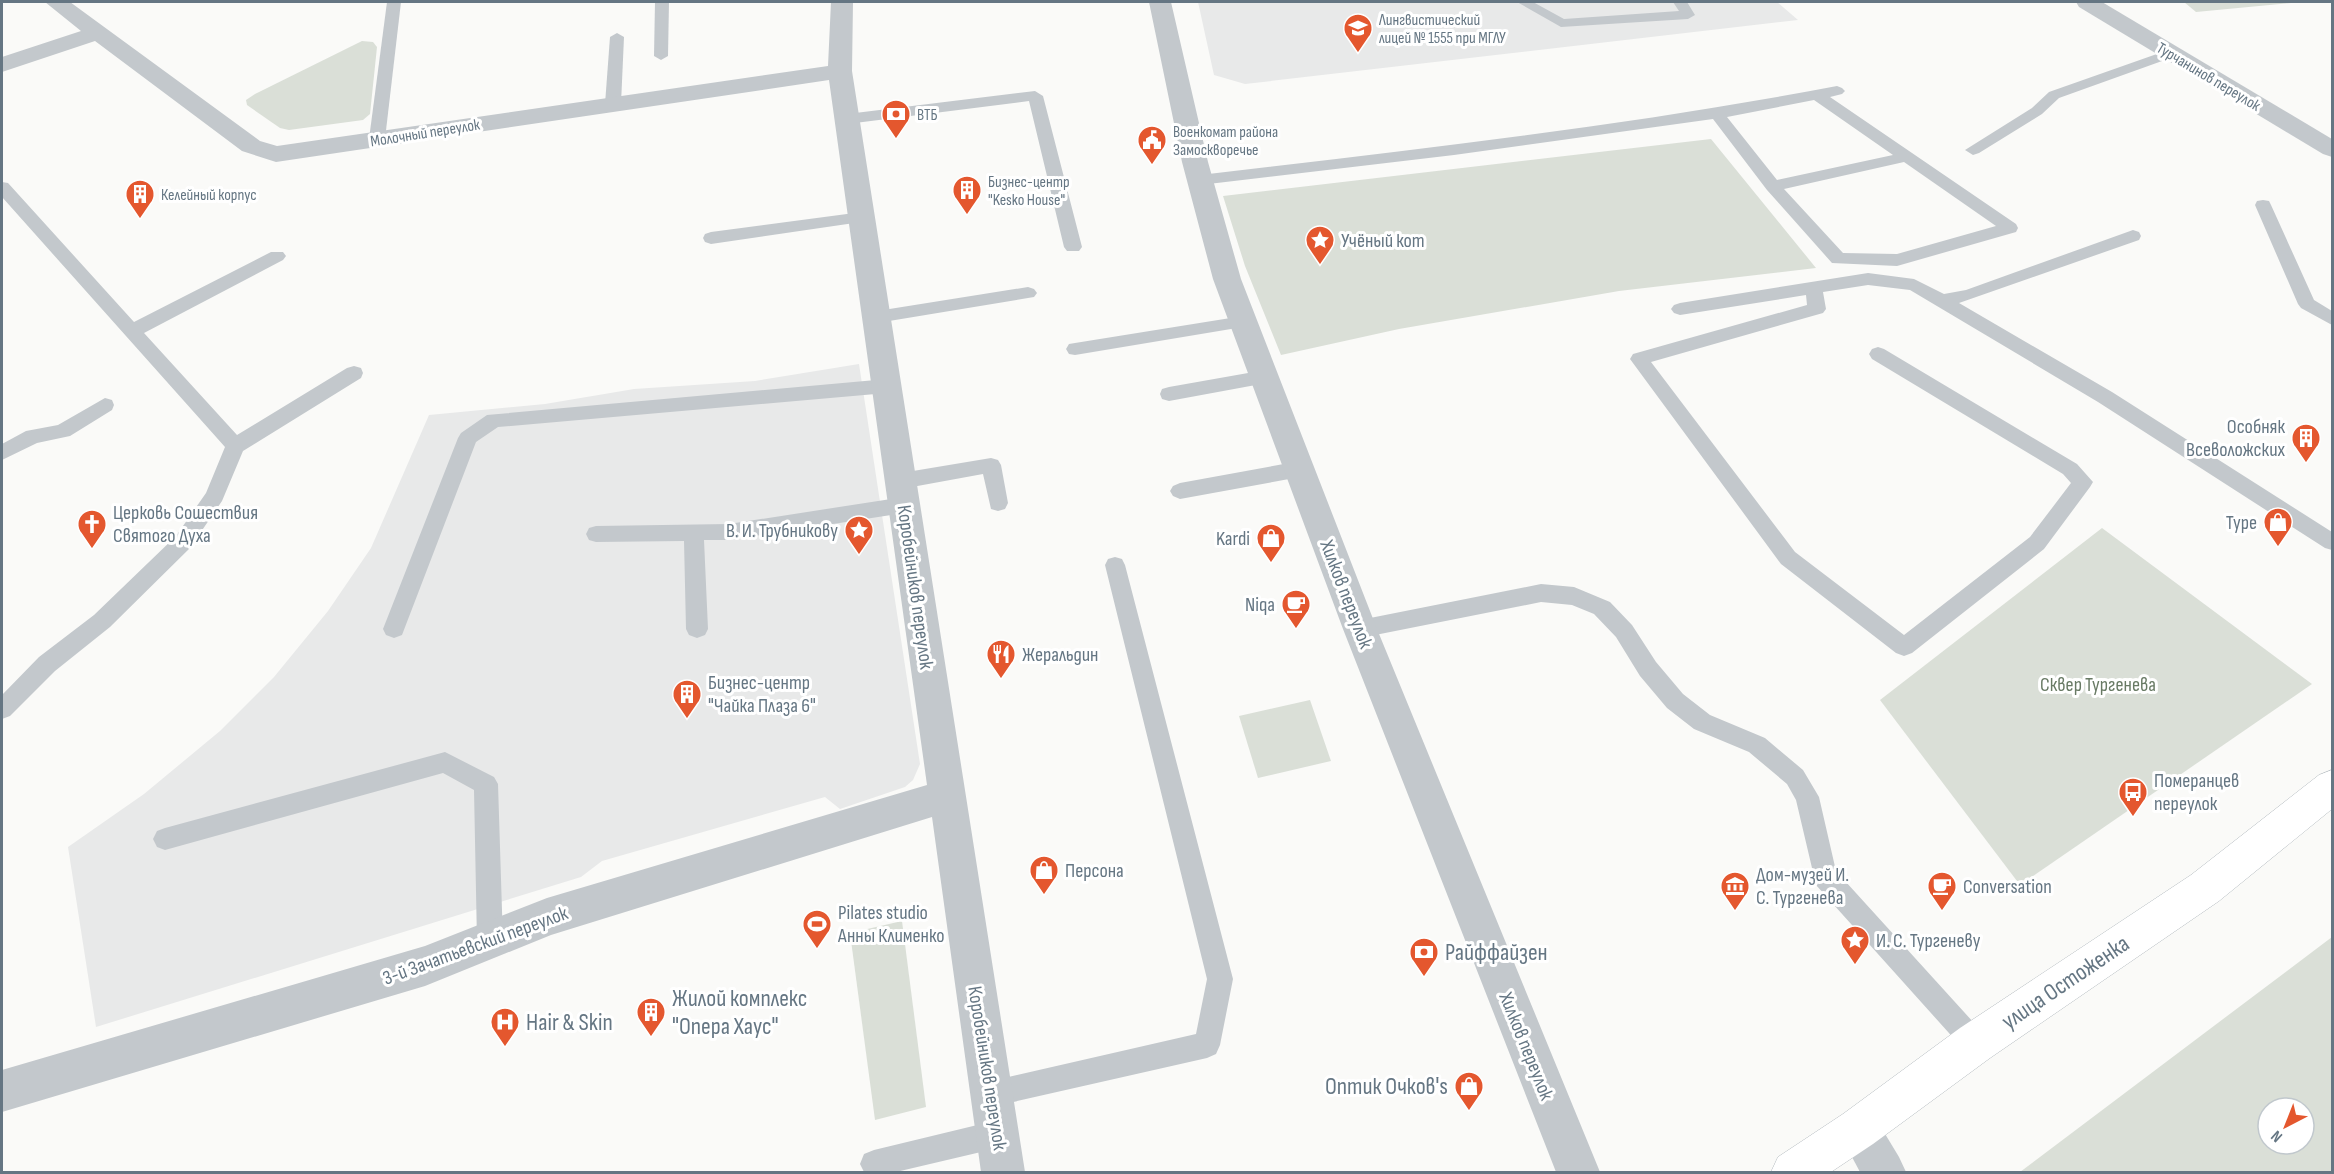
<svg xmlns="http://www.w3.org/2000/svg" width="2334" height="1174" viewBox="0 0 2334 1174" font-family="'Sofia Sans Condensed',sans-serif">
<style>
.built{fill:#e8e9e9}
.green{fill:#dadfd7;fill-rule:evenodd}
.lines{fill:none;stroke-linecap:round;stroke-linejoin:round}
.secondary-casing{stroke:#b3babf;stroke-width:1}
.lane{fill:#c3c8cc;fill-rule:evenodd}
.street{fill:#c3c8cc;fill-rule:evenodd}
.secondary{fill:#fff;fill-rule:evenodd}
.labels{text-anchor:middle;stroke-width:6;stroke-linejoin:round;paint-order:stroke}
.far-poi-label{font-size:16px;fill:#657683;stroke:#fff;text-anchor:start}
.far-street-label{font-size:16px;fill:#657683;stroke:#fff}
.poi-label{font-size:20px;fill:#657683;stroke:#fff;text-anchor:start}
.street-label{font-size:20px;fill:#657683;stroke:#fff}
.park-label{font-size:20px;fill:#687a64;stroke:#fff}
.near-poi-label{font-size:24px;fill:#657683;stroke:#fff;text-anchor:start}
.near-street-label{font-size:24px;fill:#657683;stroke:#fff}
</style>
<rect width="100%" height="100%" fill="#fafaf8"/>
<g class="built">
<polygon points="1198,2 1777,2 1798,20 1245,84 1214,75"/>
<polygon points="859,364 920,764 913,780 905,787 840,809 825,797 602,861 581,877 96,1027 68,847 144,794 220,731 274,677 328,611 371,548 429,415 545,404 634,389 755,381"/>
</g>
<g class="green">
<polygon points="2184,2 2301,2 2196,12"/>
<polygon points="362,41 373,42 377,47 370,114 363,120 289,130 280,128 247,105 246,100 255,94"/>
<polygon points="1711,139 1816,268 1619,291 1399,329 1281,355 1245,266 1223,196"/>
<polygon points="2102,528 2312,684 2020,885 1880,700"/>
<polygon points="1310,700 1331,761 1258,778 1239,716"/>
<polygon points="902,921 926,1107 875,1120 850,933"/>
<path d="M 2332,937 L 2332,1172 L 2020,1172 ZM 2268,1108 L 2304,1108 L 2304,1144 L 2268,1144 Z"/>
</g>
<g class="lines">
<g class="secondary-casing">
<polygon id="secondary" points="2332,770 2332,809 2219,901 1990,1058 1873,1144 1831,1172 1771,1172 1778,1157 1843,1114 1960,1028 2191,875 2319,775"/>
</g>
<g class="lane">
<polygon points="387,2 401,2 385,139 377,144 369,139"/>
<polygon points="655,2 669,2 668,56 661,60 654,56"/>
<polygon points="1517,2 1533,2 1564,19 1679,11 1673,2 1687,2 1695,15 1688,19 1561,27"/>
<polygon points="617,33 624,37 621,104 613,109 605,104 610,37"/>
<polygon points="2171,49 2176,50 2178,53 2176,56 2059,98 2042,114 1979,153 1973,155 1965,150 2032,108 2049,92"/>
<path d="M 1837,86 L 1842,88 L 1845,91 L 1842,94 L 1830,97 L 2016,224 L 2018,228 L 2016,232 L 1897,266 L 1832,263 L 1767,190 L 1713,119 L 1454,155 L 1200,185 L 1194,184 L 1192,180 L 1194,176 L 1200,175 C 1413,150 1627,126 1837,86 ZM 1814,100 L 1893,155 L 1777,180 L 1727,117 ZM 1904,162 L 1996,226 L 1897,254 L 1843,253 L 1784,189 Z"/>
<polygon points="1035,91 1043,96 1082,247 1079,251 1067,251 1064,247 1029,101 847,124 839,119 847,114"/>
<polygon points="2,182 8,183 134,322 271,252 283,252 286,256 283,260 144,333 237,435 347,368 354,366 361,368 363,373 361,378 243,451 222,501 190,548 110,627 55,671 10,716 2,719 2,695 39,657 94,615 176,536 206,493 225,447 2,197"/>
<polygon points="2263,200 2269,201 2271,205 2314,300 2332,311 2332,325 2301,308 2298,304 2255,205 2257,201"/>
<polygon points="862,212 868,213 870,217 868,221 711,244 705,242 703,238 705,234 711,232"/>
<polygon points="2133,230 2139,232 2141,236 2139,240 1959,303 2112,392 2332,532 2332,550 2325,548 2098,402 1910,290 1868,285 1823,292 1826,309 1823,313 1651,362 1795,552 1904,635 2030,537 2071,483 2063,474 1872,359 1869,354 1872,349 1878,347 1884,349 2077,464 2093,482 2090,487 2044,549 1912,653 1904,656 1896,653 1781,564 1630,359 1633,354 1807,305 1806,295 1680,315 1674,313 1671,309 1674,305 1680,303 1868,273 1914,279 1944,294 1966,290"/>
<polygon points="1028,287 1034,289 1037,293 1034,297 877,323 871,321 868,317 871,313 877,311"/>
<polygon points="1243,316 1249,318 1252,322 1249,326 1075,355 1069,354 1066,349 1069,344 1075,343"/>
<polygon points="1265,370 1272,372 1274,377 1272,382 1169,401 1162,399 1160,394 1162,389 1169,387"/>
<polygon points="887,379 894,381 896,386 894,391 887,393 498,427 476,442 402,635 394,638 386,635 383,629 458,438 461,433 487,415"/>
<polygon points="105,398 112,400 114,405 112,410 70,436 37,443 2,460 2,444 26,431 58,425"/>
<polygon points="991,458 998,460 1001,465 1008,503 1005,509 998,511 991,509 983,474 901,489 894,486 891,481 894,476 901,473"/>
<polygon points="1300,461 1307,464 1310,469 1307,474 1300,477 1180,499 1173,496 1170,491 1173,486 1180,483"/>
<polygon points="904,497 911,499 914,505 911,511 904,513 729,540 704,540 708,629 705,635 697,638 689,635 686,629 684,541 596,542 589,540 586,534 589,528 596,526 729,524"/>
<polygon points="1115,557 1122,559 1125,565 1233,979 1220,1045 1216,1054 1207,1058 991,1107 981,1104 978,1094 981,1084 991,1081 1196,1034 1207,979 1105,565 1108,559"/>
<polygon points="1541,584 1574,587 1610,602 1632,625 1656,662 1683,694 1710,715 1765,738 1803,770 1819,797 1836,871 1984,1034 1988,1043 1984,1052 1975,1056 1966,1052 1816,885 1796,800 1787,784 1749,752 1694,729 1667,708 1640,676 1616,637 1594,614 1572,605 1541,602 1360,638 1352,635 1349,629 1352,623 1360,620"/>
<polygon points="445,752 494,777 498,784 503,942 499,951 490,954 481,951 477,942 474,790 443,773 165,850 157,847 153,839 157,831 165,828"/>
<polygon points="998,1120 1008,1124 1012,1134 1008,1144 998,1148 896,1172 864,1172 860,1164 864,1154 874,1150"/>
</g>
<g class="street">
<polygon points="45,2 70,2 260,141 277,146 828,66 831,2 853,2 852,71 1025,1172 981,1172 932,817 551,935 425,986 2,1112 2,1070 425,946 547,898 927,785 829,80 276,162 242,151 95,41 2,72 2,57 81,31"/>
<polygon points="1149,2 1171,2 1208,162 1241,279 1377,629 1600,1172 1556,1172 1343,629 1213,279 1182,162"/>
<polygon points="2076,2 2102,2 2332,139 2332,157 2323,154 2079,7"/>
<polygon points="1858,1108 1873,1114 1899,1157 1906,1172 1860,1172 1837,1129 1843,1114"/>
</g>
<use href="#secondary" class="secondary"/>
</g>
<defs>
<g id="school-pin" transform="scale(1.5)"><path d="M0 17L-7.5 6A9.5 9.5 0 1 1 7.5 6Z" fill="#e4572e" stroke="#fff"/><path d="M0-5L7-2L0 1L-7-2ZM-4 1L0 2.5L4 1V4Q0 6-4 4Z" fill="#fff"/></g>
<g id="bank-pin" transform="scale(1.5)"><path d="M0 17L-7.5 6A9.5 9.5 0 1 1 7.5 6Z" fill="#e4572e" stroke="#fff"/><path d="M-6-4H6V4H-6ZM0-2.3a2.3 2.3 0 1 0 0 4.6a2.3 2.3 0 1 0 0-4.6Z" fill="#fff"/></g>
<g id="civic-pin" transform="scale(1.5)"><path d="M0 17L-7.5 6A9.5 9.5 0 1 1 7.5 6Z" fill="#e4572e" stroke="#fff"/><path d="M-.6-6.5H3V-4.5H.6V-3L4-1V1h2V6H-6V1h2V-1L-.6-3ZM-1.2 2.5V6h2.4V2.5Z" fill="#fff"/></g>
<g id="building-pin" transform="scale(1.5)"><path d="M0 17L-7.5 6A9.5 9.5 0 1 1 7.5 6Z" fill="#e4572e" stroke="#fff"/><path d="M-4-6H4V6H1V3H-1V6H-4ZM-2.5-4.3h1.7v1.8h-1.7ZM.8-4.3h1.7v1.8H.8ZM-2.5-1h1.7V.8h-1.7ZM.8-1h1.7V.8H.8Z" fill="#fff"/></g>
<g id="sight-pin" transform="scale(1.5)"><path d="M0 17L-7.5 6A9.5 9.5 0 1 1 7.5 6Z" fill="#e4572e" stroke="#fff"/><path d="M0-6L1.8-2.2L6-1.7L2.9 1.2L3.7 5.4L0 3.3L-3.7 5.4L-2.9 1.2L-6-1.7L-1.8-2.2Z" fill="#fff"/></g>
<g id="shop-pin" transform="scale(1.5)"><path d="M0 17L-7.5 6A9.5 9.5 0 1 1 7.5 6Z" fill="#e4572e" stroke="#fff"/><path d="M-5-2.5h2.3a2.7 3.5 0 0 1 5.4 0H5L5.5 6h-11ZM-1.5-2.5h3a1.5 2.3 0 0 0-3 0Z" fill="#fff"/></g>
<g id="church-pin" transform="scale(1.5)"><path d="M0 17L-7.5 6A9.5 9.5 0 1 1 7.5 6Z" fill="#e4572e" stroke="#fff"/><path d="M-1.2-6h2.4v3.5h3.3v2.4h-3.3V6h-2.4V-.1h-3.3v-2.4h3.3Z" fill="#fff"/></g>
<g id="cafe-pin" transform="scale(1.5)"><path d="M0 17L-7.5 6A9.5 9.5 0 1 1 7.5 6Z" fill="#e4572e" stroke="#fff"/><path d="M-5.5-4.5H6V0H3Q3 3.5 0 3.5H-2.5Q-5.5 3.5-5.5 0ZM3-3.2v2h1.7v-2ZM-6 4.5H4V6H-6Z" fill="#fff"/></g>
<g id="restaurant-pin" transform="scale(1.5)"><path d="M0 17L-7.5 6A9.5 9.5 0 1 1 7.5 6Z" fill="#e4572e" stroke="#fff"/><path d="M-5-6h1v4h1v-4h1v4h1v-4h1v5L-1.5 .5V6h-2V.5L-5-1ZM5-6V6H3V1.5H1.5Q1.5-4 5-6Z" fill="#fff"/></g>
<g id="bus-pin" transform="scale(1.5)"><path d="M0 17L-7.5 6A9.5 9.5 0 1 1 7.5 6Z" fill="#e4572e" stroke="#fff"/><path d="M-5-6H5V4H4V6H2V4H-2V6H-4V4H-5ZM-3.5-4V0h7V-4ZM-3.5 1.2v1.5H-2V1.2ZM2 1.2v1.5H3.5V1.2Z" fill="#fff"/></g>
<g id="museum-pin" transform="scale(1.5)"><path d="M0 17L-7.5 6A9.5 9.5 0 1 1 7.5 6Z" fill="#e4572e" stroke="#fff"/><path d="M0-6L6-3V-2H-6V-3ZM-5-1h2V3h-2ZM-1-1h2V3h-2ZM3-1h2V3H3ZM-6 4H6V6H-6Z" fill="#fff"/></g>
<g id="stadium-pin" transform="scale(1.5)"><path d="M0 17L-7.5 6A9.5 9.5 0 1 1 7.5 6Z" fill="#e4572e" stroke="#fff"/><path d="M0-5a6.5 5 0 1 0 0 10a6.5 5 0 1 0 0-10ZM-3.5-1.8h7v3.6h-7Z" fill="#fff"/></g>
<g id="hospital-pin" transform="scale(1.5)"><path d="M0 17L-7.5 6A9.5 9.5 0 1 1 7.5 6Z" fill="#e4572e" stroke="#fff"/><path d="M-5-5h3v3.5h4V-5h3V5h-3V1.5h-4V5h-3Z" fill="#fff"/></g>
</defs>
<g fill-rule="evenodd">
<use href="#school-pin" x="1358" y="28"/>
<use href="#bank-pin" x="896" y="114"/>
<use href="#civic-pin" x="1152" y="140"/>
<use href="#building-pin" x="967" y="190"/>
<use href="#building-pin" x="140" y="194"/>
<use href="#sight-pin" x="1320" y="240"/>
<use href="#building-pin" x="2306" y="438"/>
<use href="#shop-pin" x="2278" y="522"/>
<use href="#church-pin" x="92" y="524"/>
<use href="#sight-pin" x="859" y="530"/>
<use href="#shop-pin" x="1271" y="538"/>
<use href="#cafe-pin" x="1296" y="604"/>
<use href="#restaurant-pin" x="1001" y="654"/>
<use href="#building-pin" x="687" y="694"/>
<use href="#bus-pin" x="2133" y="792"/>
<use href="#shop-pin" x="1044" y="870"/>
<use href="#museum-pin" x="1735" y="886"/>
<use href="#cafe-pin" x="1942" y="886"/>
<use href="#stadium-pin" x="817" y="924"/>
<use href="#sight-pin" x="1855" y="940"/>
<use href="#bank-pin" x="1424" y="952"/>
<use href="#building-pin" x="651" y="1012"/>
<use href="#hospital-pin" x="505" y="1022"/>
<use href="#shop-pin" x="1469" y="1086"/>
</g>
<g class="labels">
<g class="far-poi-label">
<text x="1379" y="25">Лингвистический<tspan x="1379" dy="18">лицей № 1555 при МГЛУ</tspan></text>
<text x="917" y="120">ВТБ</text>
<text x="1173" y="137">Военкомат района<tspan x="1173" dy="18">Замоскворечье</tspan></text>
<text x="988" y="187">Бизнес-центр<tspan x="988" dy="18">"Kesko House"</tspan></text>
<text x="161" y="200">Келейный корпус</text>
</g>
<g class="far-street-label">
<text transform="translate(2209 76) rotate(31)" y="6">Турчанинов переулок</text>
<text transform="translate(425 132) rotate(-9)" y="6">Молочный переулок</text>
</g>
<g class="poi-label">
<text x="1341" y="247">Учёный кот</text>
<text x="2285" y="433" text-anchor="end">Особняк<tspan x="2285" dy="23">Всеволожских</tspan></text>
<text x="113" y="519">Церковь Сошествия<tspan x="113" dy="23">Святого Духа</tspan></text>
<text x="2257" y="529" text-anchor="end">Type</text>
<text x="838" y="537" text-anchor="end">В. И. Трубникову</text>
<text x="1250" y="545" text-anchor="end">Kardi</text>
<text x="1275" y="611" text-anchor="end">Niqa</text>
<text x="1022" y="661">Жеральдин</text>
<text x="708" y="689">Бизнес-центр<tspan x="708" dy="23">"Чайка Плаза 6"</tspan></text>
<text x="2154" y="787">Померанцев<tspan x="2154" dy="23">переулок</tspan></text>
<text x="1065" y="877">Персона</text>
<text x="1756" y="881">Дом-музей И.<tspan x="1756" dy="23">С. Тургенева</tspan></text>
<text x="1963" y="893">Conversation</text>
<text x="838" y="919">Pilates studio<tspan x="838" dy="23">Анны Клименко</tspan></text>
<text x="1876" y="947">И. С. Тургеневу</text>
</g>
<g class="street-label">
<text transform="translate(916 587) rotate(82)" y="7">Коробейников переулок</text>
<text transform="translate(1347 594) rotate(69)" y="7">Хилков переулок</text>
<text transform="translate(475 945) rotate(-20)" y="7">3-й Зачатьевский переулок</text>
<text transform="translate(1527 1046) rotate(68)" y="7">Хилков переулок</text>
<text transform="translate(988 1068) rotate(81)" y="7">Коробейников переулок</text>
</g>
<g class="park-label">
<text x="2098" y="691">Сквер Тургенева</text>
</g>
<g class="near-poi-label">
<text x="1445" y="960">Райффайзен</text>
<text x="672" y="1006">Жилой комплекс<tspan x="672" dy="28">"Опера Хаус"</tspan></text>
<text x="526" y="1030">Hair &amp; Skin</text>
<text x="1448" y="1094" text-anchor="end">Оптик Очков's</text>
</g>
<g class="near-street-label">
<text transform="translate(2065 982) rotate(-34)" y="8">улица Остоженка</text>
</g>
</g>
<rect width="2334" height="1174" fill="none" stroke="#657683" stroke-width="6"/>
<g transform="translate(2286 1126) rotate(222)"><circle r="28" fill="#ffffff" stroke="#c1c8cd" stroke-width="1.5"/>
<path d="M0-4.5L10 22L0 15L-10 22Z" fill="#e4572e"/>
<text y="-9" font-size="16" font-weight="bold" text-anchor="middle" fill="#657683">N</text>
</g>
</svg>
